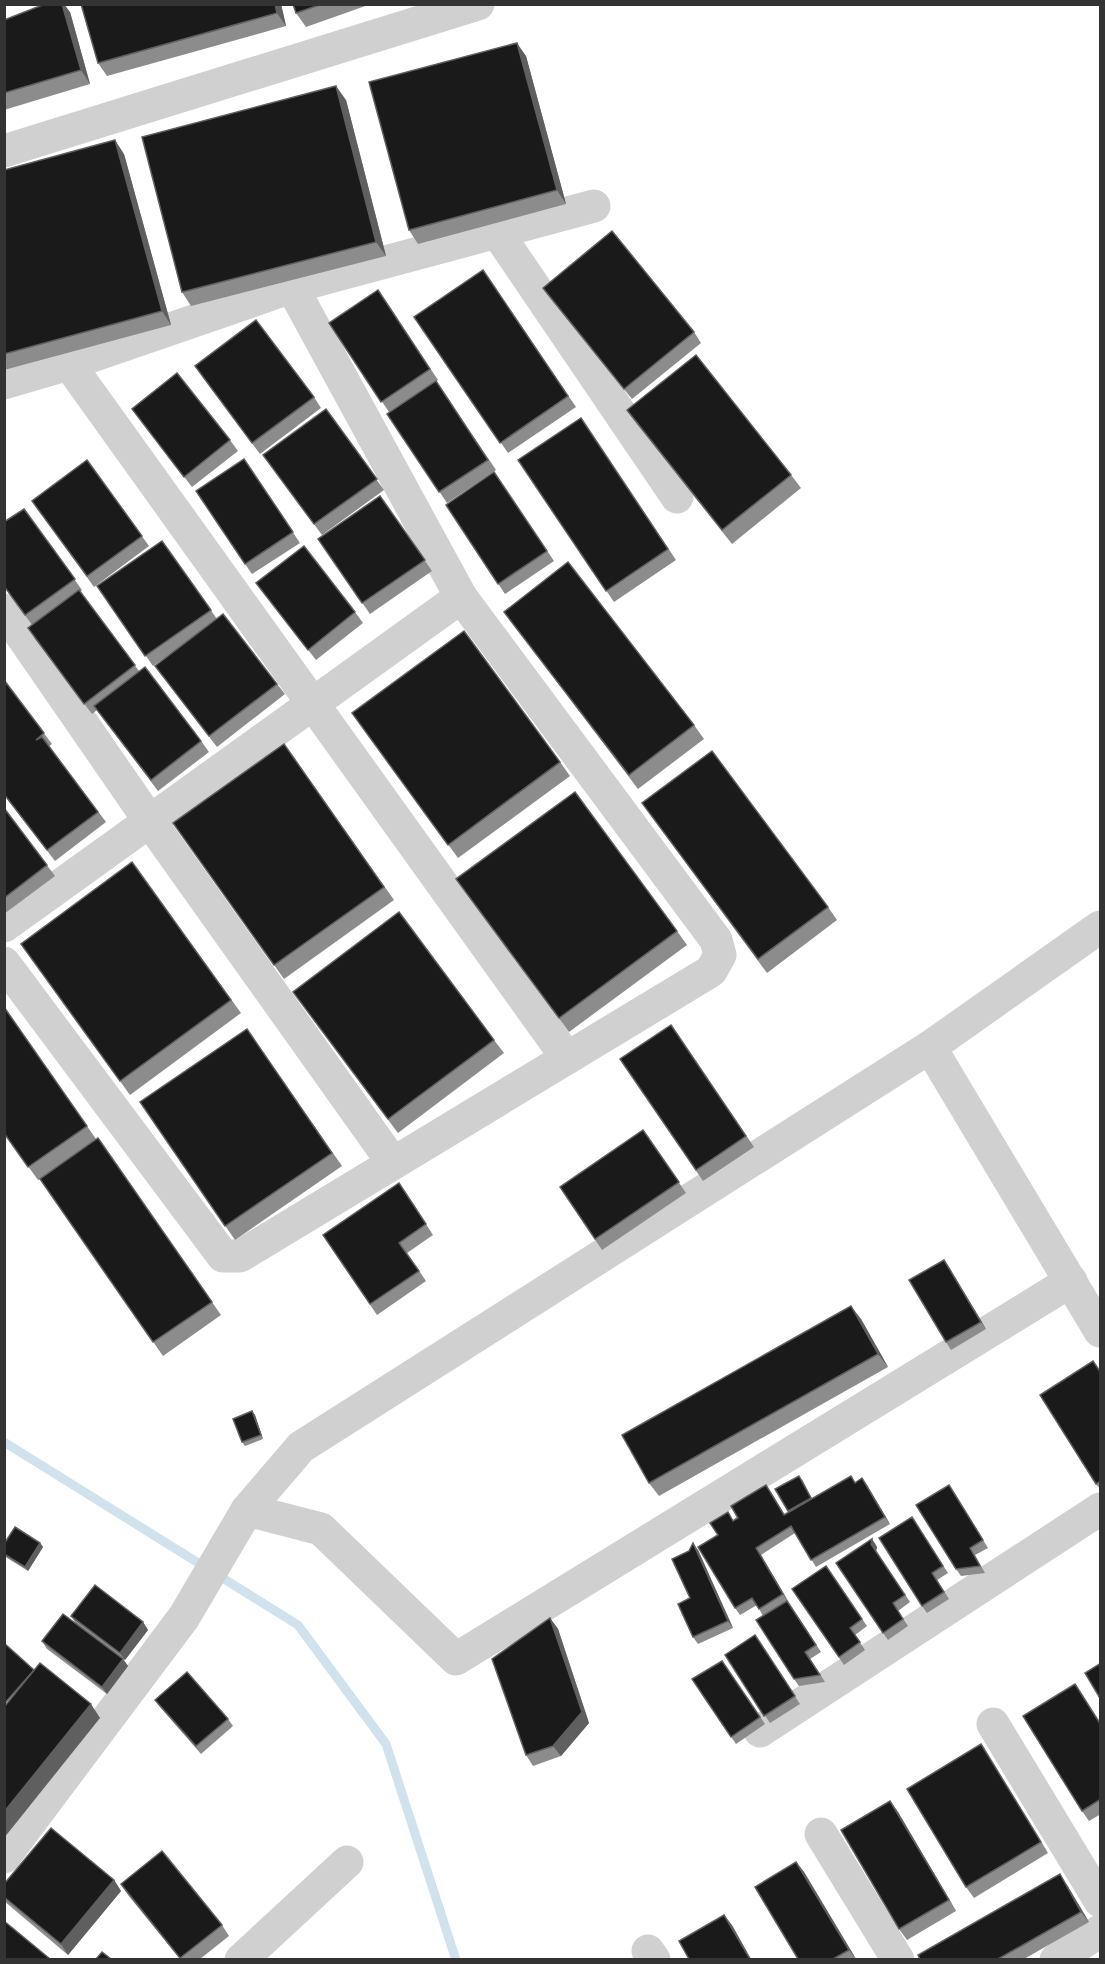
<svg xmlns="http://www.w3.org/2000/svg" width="1105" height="1964" viewBox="0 0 1105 1964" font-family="'Titillium Web',sans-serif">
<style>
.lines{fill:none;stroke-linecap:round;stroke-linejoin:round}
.stream{stroke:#cfe2ee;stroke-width:9}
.minor{stroke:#d0d0d0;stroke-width:33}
.wall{fill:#8c8c8c}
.shaded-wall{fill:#5f5f5f}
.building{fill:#1a1a1a;stroke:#5f5f5f;stroke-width:1.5}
</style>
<rect width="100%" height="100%" fill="#fff"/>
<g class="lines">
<polyline class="stream" points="4,1442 298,1625 386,1744 456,1960"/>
<g class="minor">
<polyline points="4,151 478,4"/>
<polyline points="497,232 677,497"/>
<polyline points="292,287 594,206"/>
<polyline points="69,364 567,1058"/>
<polyline points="4,383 69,364 292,287 461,597 716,940 720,955 711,971 240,1256 223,1256 4,963"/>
<polyline points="4,610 149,820 393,1163"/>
<polyline points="4,926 461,597"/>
<polyline points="930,1047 1100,1331"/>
<polyline points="247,1510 321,1529 456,1659 1071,1281"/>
<polyline points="993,1724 1100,1901"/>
<polyline points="760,1731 1100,1509"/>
<polyline points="821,1834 898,1960"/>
<polyline points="4,1857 184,1617 247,1510 301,1447 930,1047 1100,927"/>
<polyline points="648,1951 654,1960"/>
<polyline points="241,1960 347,1862"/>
<polyline points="1056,1960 1100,1931"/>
</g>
</g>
<g class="wall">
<polygon points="81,4 281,4 286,26 107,76 98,63"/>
<polygon points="293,4 371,4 306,27 296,13"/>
<polygon points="70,12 90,84 4,110 4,20"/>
<polygon points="526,56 566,204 418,244 409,230"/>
<polygon points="346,100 386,256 191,306 182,292"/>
<polygon points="124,154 171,325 4,370 4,170"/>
<polygon points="483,270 576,407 508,453 414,317"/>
<polygon points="543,288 694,332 701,343 632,399 550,298"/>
<polygon points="378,290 438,380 389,412 329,323"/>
<polygon points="202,376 314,397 321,408 260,454"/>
<polygon points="436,381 496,470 447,503 387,414"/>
<polygon points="132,409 230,440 238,451 192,487"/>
<polygon points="326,409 384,490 322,535 263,455"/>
<polygon points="627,410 791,475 801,488 732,544 637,424"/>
<polygon points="581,418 676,560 614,602 518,460"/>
<polygon points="244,459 300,543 252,574 245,564"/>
<polygon points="87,460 149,546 94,587 32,501"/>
<polygon points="494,472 554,561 505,594 446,505"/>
<polygon points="380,496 432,571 370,614 318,539"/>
<polygon points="24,509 82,590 80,592 139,671 201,741 209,752 158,791 97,710 92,714 35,639 32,625 4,586"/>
<polygon points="162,541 217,619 277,684 285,694 217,747 155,666 180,647 153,666 97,586"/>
<polygon points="256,583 355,612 363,623 316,660"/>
<polygon points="504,612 694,725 704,739 638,789"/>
<polygon points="4,680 52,744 49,746 106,822 55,861 4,795"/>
<polygon points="362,726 560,762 570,776 458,858"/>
<polygon points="284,744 394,900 284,979 173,823"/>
<polygon points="642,803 828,907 837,920 767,973"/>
<polygon points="4,808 55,876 4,914"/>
<polygon points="132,862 241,1013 130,1095 21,944"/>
<polygon points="456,879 677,931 687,945 569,1032"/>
<polygon points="293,992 494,1040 504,1053 398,1133"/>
<polygon points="4,1007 96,1139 98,1138 221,1315 163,1356 40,1179 38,1180 4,1133"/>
<polygon points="671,1025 754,1147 703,1181 620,1059"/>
<polygon points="247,1029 342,1166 235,1240 140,1102"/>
<polygon points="643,1130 686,1193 602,1250 560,1187"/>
<polygon points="399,1183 433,1235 407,1253 426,1281 377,1315 323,1235"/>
<polygon points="944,1260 986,1329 951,1350 946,1342"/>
<polygon points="861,1319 888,1367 659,1496 649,1483"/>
<polygon points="1093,1361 1101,1372 1101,1490 1096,1484"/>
<polygon points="252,1411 255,1415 263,1439 245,1446 242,1442"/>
<polygon points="851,1476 855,1482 862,1478 890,1524 816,1567 795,1533 761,1555 788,1601 821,1652 810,1659 825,1682 799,1686 794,1679 763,1616 757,1605 740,1615 735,1608 718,1535 733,1520 771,1492 785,1515 789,1513 775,1489 802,1479 812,1499"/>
<polygon points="954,1493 988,1548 975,1555 985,1573 961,1576 956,1569"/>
<polygon points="912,1517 948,1573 937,1580 949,1599 927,1613 922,1606"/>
<polygon points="872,1539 877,1547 876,1551 910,1602 898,1611 908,1626 888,1640 836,1563"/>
<polygon points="40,1543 43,1547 28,1571 4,1556 4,1544"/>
<polygon points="698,1550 733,1628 698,1644 693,1637 690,1598"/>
<polygon points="826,1566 867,1626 855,1635 865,1650 844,1665 792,1589"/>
<polygon points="71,1616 143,1622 148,1630 125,1660 76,1624"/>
<polygon points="550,1618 558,1629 589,1723 561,1756 533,1766 526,1755"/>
<polygon points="755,1635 800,1704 770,1723 725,1655"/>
<polygon points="42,1641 123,1659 128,1666 107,1694 47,1649"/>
<polygon points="722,1661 765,1724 736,1744 692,1679"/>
<polygon points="1075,1684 1101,1724 1101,1814 1089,1821 1082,1811"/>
<polygon points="155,1700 228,1719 233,1726 201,1754 160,1707"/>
<polygon points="981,1744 988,1755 1048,1853 974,1898 966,1887"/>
<polygon points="890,1801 898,1812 956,1911 907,1940 899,1929"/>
<polygon points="796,1862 804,1872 856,1959 798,1959"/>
<polygon points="114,1880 121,1891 68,1955 4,1901 4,1884"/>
<polygon points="121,1884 222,1925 229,1936 200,1959 180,1959 128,1895"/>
<polygon points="1067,1885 1089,1922 1024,1959 920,1959"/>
</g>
<g class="shaded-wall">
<polygon points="62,4 64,4 70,12 90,84 81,70"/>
<polygon points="275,4 281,4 286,26 277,13"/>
<polygon points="517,43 526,56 566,204 557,190"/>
<polygon points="336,86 346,100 386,256 376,242"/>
<polygon points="115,140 124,154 171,325 162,311"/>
<polygon points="944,1260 949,1267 986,1329 981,1322"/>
<polygon points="851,1306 861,1319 888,1367 878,1354"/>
<polygon points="252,1411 255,1415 263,1439 261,1435"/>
<polygon points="862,1478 867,1485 890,1524 885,1517"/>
<polygon points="872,1539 877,1547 876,1551 910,1602 871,1544"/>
<polygon points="40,1543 43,1547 28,1571 25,1567"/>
<polygon points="693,1543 698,1550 733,1628 728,1621"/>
<polygon points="756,1548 761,1555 788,1601 783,1594"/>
<polygon points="550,1618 558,1629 589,1723 561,1756 553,1746"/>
<polygon points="143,1622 148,1630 125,1660 120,1653"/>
<polygon points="123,1659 128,1666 107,1694 102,1687"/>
<polygon points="91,1704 100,1718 4,1838 4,1812"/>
<polygon points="981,1744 988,1755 1048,1853 1041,1842"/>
<polygon points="890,1801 898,1812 956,1911 949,1900"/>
<polygon points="796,1862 804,1872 856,1959 849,1950"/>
<polygon points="1060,1874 1067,1885 1089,1922 1081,1912"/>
<polygon points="114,1880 121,1891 68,1955 61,1944"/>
<polygon points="724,1915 732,1925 751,1959 750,1959"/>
</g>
<g class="building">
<polygon points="45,4 62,4 81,70 4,93 4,20"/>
<polygon points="81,4 275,4 277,13 98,63"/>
<polygon points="293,4 322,4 296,13"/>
<polygon points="517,43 557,190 409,230 369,82"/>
<polygon points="336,86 376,242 182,292 142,137"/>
<polygon points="115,140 162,311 4,354 4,170"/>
<polygon points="612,231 694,332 624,389 543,288"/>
<polygon points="483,270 568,396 500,443 414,317"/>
<polygon points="378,290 430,369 381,402 329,323"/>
<polygon points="256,320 314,397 252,443 195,366"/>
<polygon points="696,355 791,475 722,530 627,410"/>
<polygon points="177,373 230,440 184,477 132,409"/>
<polygon points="436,381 488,460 439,492 387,414"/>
<polygon points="326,409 377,479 314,524 263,455"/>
<polygon points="581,418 668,549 606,591 518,460"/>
<polygon points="244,459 293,532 245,564 196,491"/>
<polygon points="87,460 142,536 87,576 32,501"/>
<polygon points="494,472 547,551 498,584 446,505"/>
<polygon points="380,496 425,560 362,603 318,539"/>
<polygon points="24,509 75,579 25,615 4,586 4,522"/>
<polygon points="162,541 211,610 145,656 97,586"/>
<polygon points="304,546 355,612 308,650 256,583"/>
<polygon points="568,562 694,725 629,775 504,612"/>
<polygon points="79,590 135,665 84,704 28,628"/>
<polygon points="223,614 277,684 209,736 155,666"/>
<polygon points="464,631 560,762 448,845 352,713"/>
<polygon points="145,667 201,741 151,780 94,706"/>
<polygon points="4,680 44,733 36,740 42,737 98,812 47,850 4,794"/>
<polygon points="284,744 384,887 274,965 173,823"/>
<polygon points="712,751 828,907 758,959 642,803"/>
<polygon points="575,792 677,931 559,1018 456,879"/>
<polygon points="4,808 47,865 4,898"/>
<polygon points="132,862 231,1000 120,1081 21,944"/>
<polygon points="399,912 494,1040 388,1119 293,992"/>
<polygon points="4,1007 87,1126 28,1167 4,1133"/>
<polygon points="671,1025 746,1136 696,1170 620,1059"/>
<polygon points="247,1029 332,1153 225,1226 140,1102"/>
<polygon points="643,1130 679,1182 595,1239 560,1187"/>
<polygon points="98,1138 212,1302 153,1342 40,1179"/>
<polygon points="399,1183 426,1224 399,1243 419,1271 370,1304 323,1235"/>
<polygon points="944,1260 981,1322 946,1342 909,1280"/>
<polygon points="851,1306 878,1354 649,1483 622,1435"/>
<polygon points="1093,1361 1101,1373 1101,1481 1096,1484 1040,1395"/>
<polygon points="252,1411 261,1435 242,1442 233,1419"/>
<polygon points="799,1476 811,1498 788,1511 775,1489"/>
<polygon points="851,1476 855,1483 862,1478 885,1517 811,1560 791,1526 756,1548 783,1594 759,1609 752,1598 735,1608 698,1547 718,1535 710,1523 728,1512 733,1521 738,1518 731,1506 766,1485 784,1515"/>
<polygon points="949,1485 983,1540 970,1548 980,1566 956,1569 916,1505"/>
<polygon points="912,1517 943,1566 932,1573 944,1592 922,1606 879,1538"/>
<polygon points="15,1527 40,1543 25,1567 4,1554 4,1544"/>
<polygon points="872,1539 871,1544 905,1595 893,1603 903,1619 883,1633 836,1563"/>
<polygon points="693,1543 728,1621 693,1637 678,1604 690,1598 672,1559 689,1551"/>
<polygon points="826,1566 862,1619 850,1628 860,1642 839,1657 792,1589"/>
<polygon points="95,1585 143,1622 120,1653 71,1616"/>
<polygon points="787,1601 816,1645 805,1652 820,1675 794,1679 756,1620"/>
<polygon points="63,1614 123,1659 102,1687 42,1641"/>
<polygon points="550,1618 582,1712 553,1746 526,1755 492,1659"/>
<polygon points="755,1635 795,1696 764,1716 725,1655"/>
<polygon points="4,1643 34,1670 4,1704"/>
<polygon points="722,1661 760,1717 731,1737 692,1679"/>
<polygon points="40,1663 91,1704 4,1812 4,1707"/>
<polygon points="1101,1663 1101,1700 1085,1673"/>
<polygon points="187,1672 228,1719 196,1746 155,1700"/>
<polygon points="1075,1684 1101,1725 1101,1799 1082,1811 1023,1716"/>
<polygon points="981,1744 1041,1842 966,1887 907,1789"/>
<polygon points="890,1801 949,1900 899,1929 841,1830"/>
<polygon points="51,1828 114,1880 61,1944 4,1897 4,1884"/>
<polygon points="162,1851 222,1925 180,1958 121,1884"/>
<polygon points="796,1862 849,1950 833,1959 798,1959 755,1887"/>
<polygon points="1060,1874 1081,1912 998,1959 920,1959 918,1955"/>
<polygon points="724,1915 750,1959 689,1959 679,1941"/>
<polygon points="4,1921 50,1959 4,1959"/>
<polygon points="102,1952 111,1959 96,1959"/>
</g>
<rect width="1105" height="1964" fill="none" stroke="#333333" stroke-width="12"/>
</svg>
